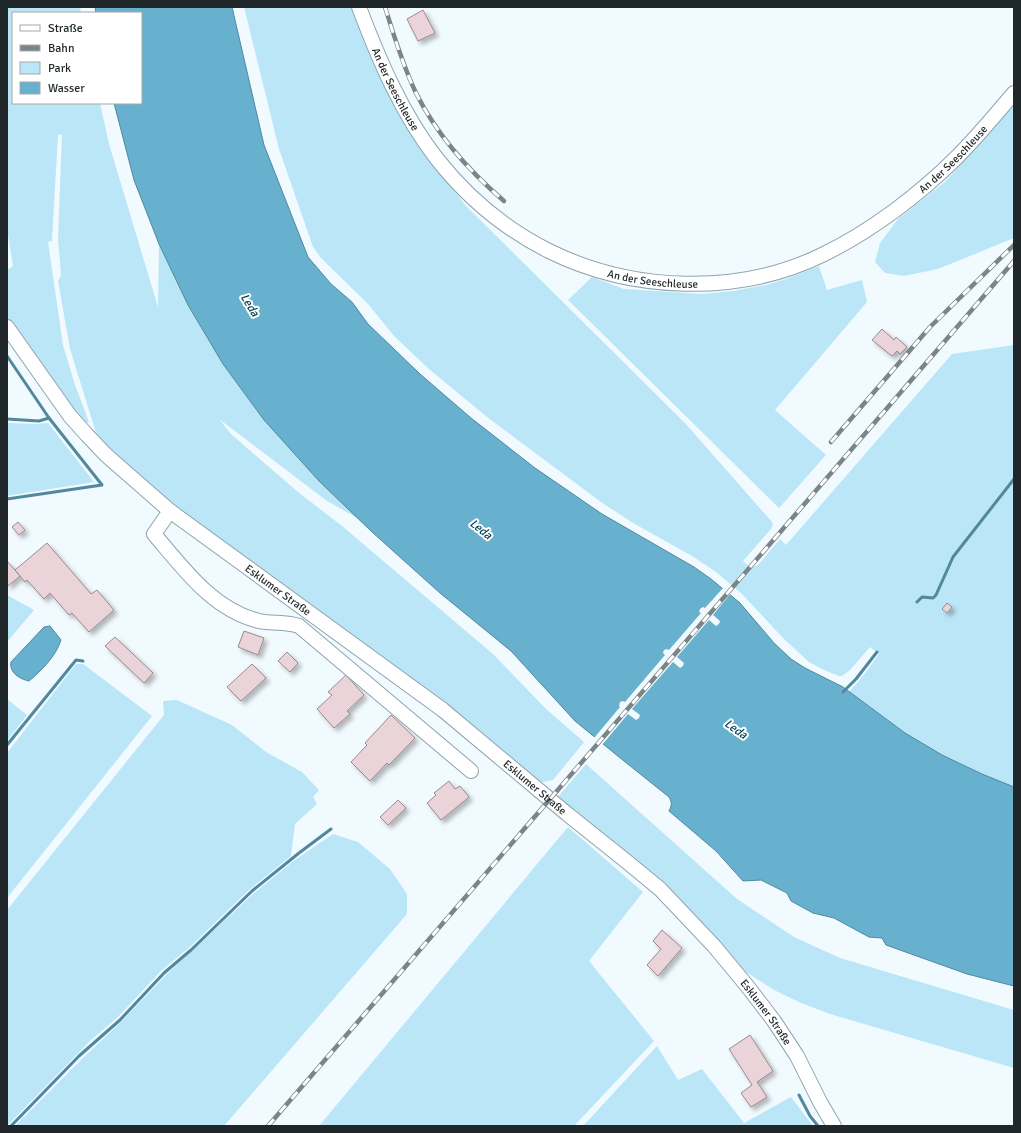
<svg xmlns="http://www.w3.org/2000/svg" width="1021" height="1133" viewBox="0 0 1021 1133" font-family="Signika,sans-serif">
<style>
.green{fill:#bbe6f8}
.water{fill:#67b1ce;stroke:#51889d}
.pier{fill:#f1fafe}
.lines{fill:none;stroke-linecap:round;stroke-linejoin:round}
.stream{stroke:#51889d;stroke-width:3}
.building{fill:#ebd4d9;stroke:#9d888d;filter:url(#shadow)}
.minor-casing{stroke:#8fa4ad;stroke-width:16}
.minor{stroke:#fff;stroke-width:14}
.rail-casing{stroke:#7b8487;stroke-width:4.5}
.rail{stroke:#fff;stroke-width:3;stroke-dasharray:9;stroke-linecap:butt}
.labels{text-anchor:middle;stroke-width:4;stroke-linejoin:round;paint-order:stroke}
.street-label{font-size:11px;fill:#1f272a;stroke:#fff}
.water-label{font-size:12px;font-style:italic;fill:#004358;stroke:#fff}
</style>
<defs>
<filter id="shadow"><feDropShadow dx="3.5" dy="3.5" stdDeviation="2" flood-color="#0004"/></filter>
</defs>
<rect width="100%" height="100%" fill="#f1fafe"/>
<g class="green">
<polygon points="7,7 80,7 81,13 13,13 13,103 100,103 109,144 158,307 159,244 188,305 223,364 264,420 319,481 359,519 327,501 219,419 231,434 298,492 342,526 493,654 546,709 584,742 553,780 539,783 478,729 436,696 336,624 158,493 97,436 70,349 58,281 61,275 58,239 62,134 58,135 52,241 48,242 63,345 75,385 89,422 85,423 44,373 7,318 7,270 13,266 7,229"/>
<path d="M 244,7 L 359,7 L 441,173 L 465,205 L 685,423 L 772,522 L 773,525 L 771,529 L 743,561 L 751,568 L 758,565 L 780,539 L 786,545 L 952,354 L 1014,345 L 1014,803 L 838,701 C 855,688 867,671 879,654 L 870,647 L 850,670 L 842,676 L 839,676 L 824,670 L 809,662 L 783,638 L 742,594 L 716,572 L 692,556 L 633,523 L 601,502 L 487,417 L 429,369 L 395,337 L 368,304 L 321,258 L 313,247 L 279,149 Z"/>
<polygon points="1014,104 1014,238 938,269 904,276 885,273 875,262 880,243 898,219 945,182"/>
<polygon points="819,266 827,290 862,280 867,302 775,410 826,455 779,508 568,300 592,277 624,289 702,294 733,291 766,285 786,279"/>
<polygon points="7,423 37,424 48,423 94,482 7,496"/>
<polygon points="7,595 34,610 7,642"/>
<polygon points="76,664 83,664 152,716 7,898 7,753"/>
<polygon points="7,699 27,715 7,741"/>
<polygon points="177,700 232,725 266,752 302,772 319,790 313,797 317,804 295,824 291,856 250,889 190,947 161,971 117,1018 91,1040 7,1126 7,910 164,715 163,701"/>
<polygon points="586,764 737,899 794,937 840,958 1014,1010 1014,1068 830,1014 801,1003 774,990 743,970 557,798"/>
<polygon points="568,827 643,892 589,961 654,1041 574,1126 319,1126"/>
<polygon points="333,834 358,842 390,869 407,894 407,914 224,1126 15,1126 84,1057 119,1024 166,975 253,894 292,862"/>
<polygon points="657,1046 678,1080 702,1069 744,1123 791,1097 813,1126 583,1126"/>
</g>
<g class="water">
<path d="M 95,7 L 232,7 L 264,145 L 308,257 L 331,284 L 352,302 L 368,324 L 420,374 L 471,418 L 535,468 L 602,514 L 694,567 L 711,579 L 740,603 L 774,643 L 791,659 L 805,668 L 843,687 L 905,733 L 942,755 L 982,774 L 1014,787 L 1014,986 L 967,974 L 886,945 L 882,938 L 869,937 L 834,918 L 813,913 L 791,901 L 787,893 L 761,880 L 743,881 L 716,851 L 669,811 C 672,805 672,802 669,797 L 619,757 L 575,721 L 511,651 L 440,593 L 372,532 L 319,481 L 264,420 L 223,364 L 188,305 L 159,244 L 134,180 L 114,103 L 141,103 L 141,13 L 96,13 Z"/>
<path d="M 50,626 L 61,640 C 56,656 42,670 29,681 C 20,679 9,673 11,662 L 44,627 Z"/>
</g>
<polygon class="pier" points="724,587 731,593 713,615 720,621 719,624 716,626 709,620 677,657 684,663 683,666 680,668 673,662 632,709 640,715 639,718 636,720 628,714 602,745 594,738 620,707 619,706 620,702 623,701 625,702 665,655 663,653 664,650 667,649 669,650 701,613 699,612 700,609 703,607 705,608"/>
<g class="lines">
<g class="stream">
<polyline points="7,356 49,418 102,485 7,499"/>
<polyline points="7,419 39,421 49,418"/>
<polyline points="917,602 922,597 933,598 936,595 953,557 1014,479"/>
<polyline points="843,692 856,679 877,652"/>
<polyline points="7,745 76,660 83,661"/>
<polyline points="799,1095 810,1116 818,1126"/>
<polyline points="11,1126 79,1056 120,1020 164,973 191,950 252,891 299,853 331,829"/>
</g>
</g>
<g class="building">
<polygon points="423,10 435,33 418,41 407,19"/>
<polygon points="882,329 894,340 896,337 907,347 900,354 897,351 892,356 872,340"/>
<polygon points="18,522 25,530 19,535 12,527"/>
<polygon points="47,543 91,594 97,590 114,610 89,632 72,613 69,615 50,593 44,599 27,580 25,582 15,570"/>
<polygon points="7,561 20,576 8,586 7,585"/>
<polygon points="947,603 952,607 947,613 942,609"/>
<polygon points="244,631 264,638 258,655 238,647"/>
<polygon points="115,637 153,673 144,683 105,646"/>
<polygon points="287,652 298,663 290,672 278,661"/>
<polygon points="252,664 266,678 241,701 227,687"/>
<polygon points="346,675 364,695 347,711 350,714 334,728 317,709 332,695 328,692"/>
<polygon points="391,715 415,738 389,765 387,763 370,781 351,762 367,745 365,743"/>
<polygon points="449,781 455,789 460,786 469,797 441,820 427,803 436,795 434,793"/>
<polygon points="398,800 406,808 388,825 380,817"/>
<polygon points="662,930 682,948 658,976 647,965 661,949 653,941"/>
<polygon points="750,1035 773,1071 757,1082 767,1097 751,1107 741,1093 752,1085 729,1049"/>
</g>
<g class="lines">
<g class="minor-casing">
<g id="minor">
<path id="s1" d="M 359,7 C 379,60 402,114 437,159 C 467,197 505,229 549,251 C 632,292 738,296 822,255 C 870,232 919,195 957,157 C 977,137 995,115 1014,93"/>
<path id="s2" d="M 7,327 L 70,416 L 87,435 L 106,455 L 170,511 L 443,710 L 566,813 L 626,861 L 660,889 L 714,946 L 748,987 L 774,1021 L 797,1056 L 820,1102 L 834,1126"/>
<path d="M 170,511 L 154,534 C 183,568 213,610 259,621 C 272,624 286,621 299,626 L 471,771"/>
</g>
</g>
<use href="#minor" class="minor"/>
<g class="rail-casing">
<g id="rail">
<path d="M 385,7 C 394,36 403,66 416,93 C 437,135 469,171 504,201"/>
<polyline points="831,442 930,327 1014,245"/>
<polyline points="268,1126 1014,261"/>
</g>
</g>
<use href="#rail" class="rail"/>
</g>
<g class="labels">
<g class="street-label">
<text dy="4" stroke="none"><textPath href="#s1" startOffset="90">An der Seeschleuse</textPath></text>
<text dy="4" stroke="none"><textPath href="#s1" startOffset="763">An der Seeschleuse</textPath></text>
<text dy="4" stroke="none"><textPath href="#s1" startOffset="426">An der Seeschleuse</textPath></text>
<text dy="4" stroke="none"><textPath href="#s2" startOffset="381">Esklumer Straße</textPath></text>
<text dy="4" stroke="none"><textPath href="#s2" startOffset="705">Esklumer Straße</textPath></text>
<text dy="4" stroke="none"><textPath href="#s2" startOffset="1029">Esklumer Straße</textPath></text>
</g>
<g class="water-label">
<text transform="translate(250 305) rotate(58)" y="4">Leda</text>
<text transform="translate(481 529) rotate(38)" y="4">Leda</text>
<text transform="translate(736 729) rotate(35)" y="4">Leda</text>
</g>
</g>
<rect width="1021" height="1133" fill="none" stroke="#1f272a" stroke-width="16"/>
<rect x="12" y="12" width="130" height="92" fill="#ffffff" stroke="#a5a9aa"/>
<rect x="20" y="25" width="20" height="6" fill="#ffffff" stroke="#a5a9aa"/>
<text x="48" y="32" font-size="12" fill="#1f272a">Straße</text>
<rect x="20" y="45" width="20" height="6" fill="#7b8487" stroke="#a5a9aa"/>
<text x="48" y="52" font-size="12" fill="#1f272a">Bahn</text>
<rect x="20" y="62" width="20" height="12" fill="#bbe6f8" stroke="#a5a9aa"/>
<text x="48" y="72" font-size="12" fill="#1f272a">Park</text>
<rect x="20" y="82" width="20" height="12" fill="#67b1ce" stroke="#a5a9aa"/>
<text x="48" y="92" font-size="12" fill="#1f272a">Wasser</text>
</svg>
